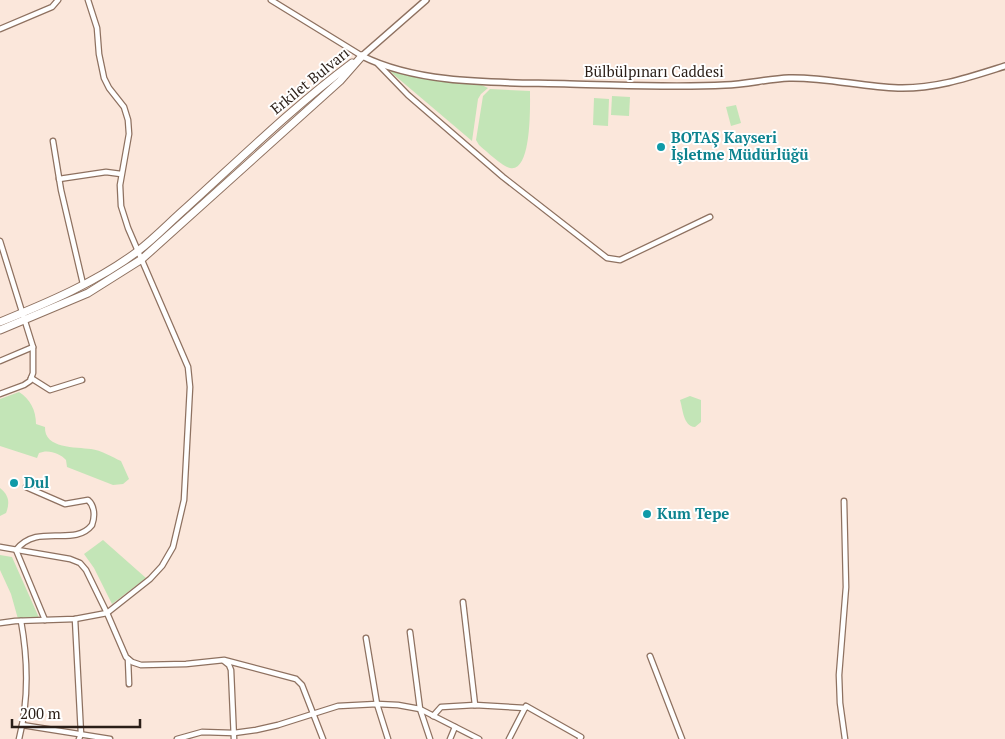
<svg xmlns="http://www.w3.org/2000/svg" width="1005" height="739" viewBox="0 0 1005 739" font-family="'PT Serif',serif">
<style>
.green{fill:#c3e5b7}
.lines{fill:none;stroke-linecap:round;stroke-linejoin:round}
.minor-casing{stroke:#8e7160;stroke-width:7}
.tertiary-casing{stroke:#8e7160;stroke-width:8}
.primary-casing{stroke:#8e7160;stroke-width:9}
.minor{stroke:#fff;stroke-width:4.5}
.tertiary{stroke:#fff;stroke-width:5}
.primary{stroke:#fff;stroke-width:7}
.culture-dot{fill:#0f9aa8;stroke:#fff;stroke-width:2}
.labels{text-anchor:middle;stroke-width:4;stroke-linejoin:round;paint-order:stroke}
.street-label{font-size:15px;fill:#2a1e17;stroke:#fff}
.culture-label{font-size:15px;font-weight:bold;fill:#0d838f;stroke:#fff;text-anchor:start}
</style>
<rect width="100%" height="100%" fill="#fbe7db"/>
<g class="green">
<polygon points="386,66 471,80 488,88 481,94 478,99 472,141 393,74"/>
<path d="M 490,89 L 530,91 C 530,105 532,173 510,168 C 502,166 486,151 479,145 L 476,140 L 483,96 Z"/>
<polygon points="612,96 630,97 629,116 611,115"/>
<polygon points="594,98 609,99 608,126 593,125"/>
<polygon points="736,105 741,123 731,126 726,107"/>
<path d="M 19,392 C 30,399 36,410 36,424 L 45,427 C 44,449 76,447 91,449 C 101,450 112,457 121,461 L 129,479 L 123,484 L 113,485 L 67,467 L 66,460 C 60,453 48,449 39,453 L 37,458 L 0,446 L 0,399 Z"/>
<path d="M 690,396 L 701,400 L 701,422 L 695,427 C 683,426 683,409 680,400 Z"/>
<path d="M 0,488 C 9,495 10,503 6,513 L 0,516 Z"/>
<polygon points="103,540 146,578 112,604 94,568 84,554"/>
<polygon points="0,555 12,557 40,620 18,619 11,594 0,570"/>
</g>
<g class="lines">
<g class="minor-casing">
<g id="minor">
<polyline points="271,0 362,56"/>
<polyline points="0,29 52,7 58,0"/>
<polyline points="378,64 408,95 503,177 607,258 620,260 710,217"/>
<polyline points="53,141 61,190 83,284"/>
<polyline points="59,179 106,172 121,174"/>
<polyline points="0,241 33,347 33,373 30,381 24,385 0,394"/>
<polyline points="0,361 33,347"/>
<polyline points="31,378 50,390 82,380"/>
<path d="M 26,487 L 65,504 L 88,500 C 95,506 95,517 92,525 C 74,548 38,522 16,550 L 45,620"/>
<polyline points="844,501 846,587 839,675 840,703 845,739"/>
<polyline points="0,547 70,559 80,563 86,570 107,613 126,657 132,662 141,665 186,664 224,660 296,679 302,685 323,739"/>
<polyline points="463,602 475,705"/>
<polyline points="75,619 81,734 79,739"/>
<polyline points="0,623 15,621 75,619 107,613 150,579 162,566 173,547 184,500 190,387 188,367 128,228 121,206 120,185 129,134 128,120 124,107 109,88 104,78 99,54 97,28 88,0"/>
<polyline points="410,632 420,709 430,739"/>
<polyline points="366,638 377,704 388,739"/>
<polyline points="650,656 682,739"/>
<polyline points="128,659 129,684"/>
<polyline points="224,661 229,665 231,670 234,739"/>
<polyline points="433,716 441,707 475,705 525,708"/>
<polyline points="22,725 110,739"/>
<path d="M 19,739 C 29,700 28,660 21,621"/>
<polyline points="177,739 202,732 234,733 256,730 278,725 338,706 377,704 398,705 420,709 479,739"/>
<polyline points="450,739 455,727"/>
<polyline points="509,739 526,706 581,737 580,739"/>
</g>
</g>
<g class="tertiary-casing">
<path id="tertiary" d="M 426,0 L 362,56 C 422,86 504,82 570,84 C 622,85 674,88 725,85 C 747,84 768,79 789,78 C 826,77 862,87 898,88 C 936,89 970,77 1005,66"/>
</g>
<g class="primary-casing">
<g id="primary">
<path d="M 0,322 C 47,303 97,282 138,251 C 155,238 170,222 186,208 C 240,159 293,107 352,63"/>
<polyline points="0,330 88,293 142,259 340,81 362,56"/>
</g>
</g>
<use href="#minor" class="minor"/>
<use href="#tertiary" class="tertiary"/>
<use href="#primary" class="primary"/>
</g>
<g class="culture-dot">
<circle cx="661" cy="147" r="5"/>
<circle cx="14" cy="483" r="5"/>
<circle cx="647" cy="514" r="5"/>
</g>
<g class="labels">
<g class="street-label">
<text x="654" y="77">Bülbülpınarı Caddesi</text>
<text transform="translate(310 81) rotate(-39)" y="5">Erkilet Bulvarı</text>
</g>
<g class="culture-label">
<text x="671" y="143">BOTAŞ Kayseri<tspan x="671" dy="17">İşletme Müdürlüğü</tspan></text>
<text x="24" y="488">Dul</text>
<text x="657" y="519">Kum Tepe</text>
</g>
</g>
<path d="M12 719v8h128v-8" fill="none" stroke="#2a1e17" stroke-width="2.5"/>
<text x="20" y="719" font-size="15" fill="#2a1e17" stroke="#ffffff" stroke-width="4" paint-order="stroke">200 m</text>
</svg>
